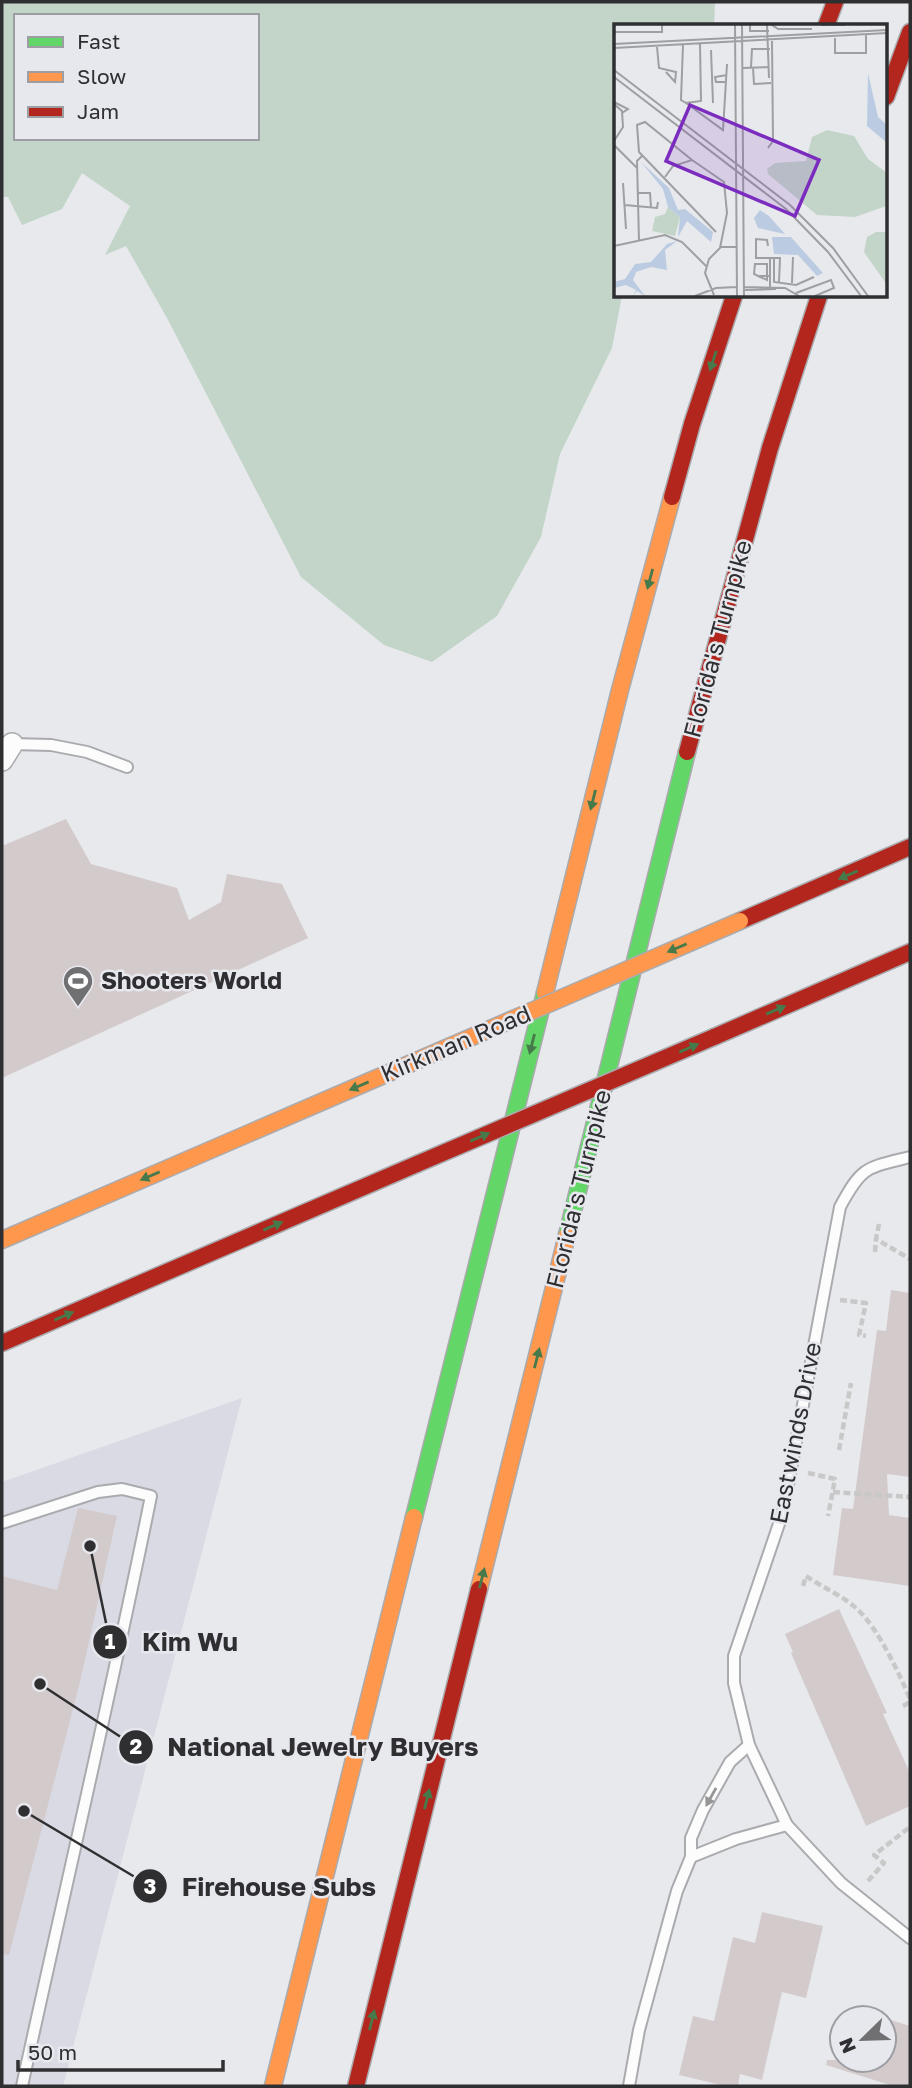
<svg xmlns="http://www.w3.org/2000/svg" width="912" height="2088" viewBox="0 0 912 2088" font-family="'Golos Text',sans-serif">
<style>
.built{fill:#d9dae3}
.green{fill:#c2d5c8;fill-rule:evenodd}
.building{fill:#d3cbcb}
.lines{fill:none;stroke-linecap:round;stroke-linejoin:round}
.lane-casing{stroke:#aaabae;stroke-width:14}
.street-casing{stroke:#aaabae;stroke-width:24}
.fast-casing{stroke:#aaabae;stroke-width:19}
.slow-casing{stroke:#aaabae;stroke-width:19}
.jam-casing{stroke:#aaabae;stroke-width:19}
.path{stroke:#c8c8c9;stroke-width:4.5;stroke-dasharray:7 3.5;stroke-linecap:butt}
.lane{stroke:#fcfcfc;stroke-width:10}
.street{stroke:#fcfcfc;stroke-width:21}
.fast{stroke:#63d668;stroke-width:16}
.slow{stroke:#ff974d;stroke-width:16}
.jam{stroke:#b3261e;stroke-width:16}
.slow-bridge-casing{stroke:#aaabae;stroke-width:19;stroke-linecap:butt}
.jam-bridge-casing{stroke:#aaabae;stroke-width:19;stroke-linecap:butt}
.slow-bridge{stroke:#ff974d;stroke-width:16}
.jam-bridge{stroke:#b3261e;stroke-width:16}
.oneway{fill:#467a4a}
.oneway2{fill:#969697}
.labels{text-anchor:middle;stroke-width:5;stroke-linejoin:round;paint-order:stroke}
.street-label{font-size:24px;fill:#2f2f32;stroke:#e7e8ee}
.poi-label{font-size:24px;font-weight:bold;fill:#2f2f32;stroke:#e7e8ee;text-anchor:start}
.inset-road{fill:none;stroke:#9e9fa2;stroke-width:2}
.view{fill:#7b2cbf;fill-opacity:0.15;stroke:#7b2cbf;stroke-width:3.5}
.inset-edge{fill:none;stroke:#2f2f32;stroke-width:3.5}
.leader{fill:none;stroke:#2f2f32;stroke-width:2.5}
.callout-dot{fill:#2f2f32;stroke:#e7e8ee;stroke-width:2.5}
.mark-label{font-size:21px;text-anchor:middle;font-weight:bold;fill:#fff}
.callout-label{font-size:26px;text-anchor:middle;font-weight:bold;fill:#2f2f32;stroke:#e7e8ee;stroke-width:5;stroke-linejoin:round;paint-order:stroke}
</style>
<rect width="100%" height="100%" fill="#e8e9ed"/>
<polygon class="built" points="242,1398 63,2086 2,2086 2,1482"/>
<path class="green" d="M 2,2 L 715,2 L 714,26 L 616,26 L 616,296 L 622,296 L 612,348 L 560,454 L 541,537 L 497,616 L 432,662 L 384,645 L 301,577 L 167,318 L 126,246 L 105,255 L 130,206 L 82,173 L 62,209 L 22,225 L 8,197 L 2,197 ZM 16,16 L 257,16 L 257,138 L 16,138 Z"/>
<g class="building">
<polygon points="66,819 91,864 177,888 189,920 221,902 227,874 282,884 308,938 2,1078 2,846"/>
<polygon points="891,1290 910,1293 910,1477 887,1474 889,1515 910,1518 910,1586 833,1575 842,1508 853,1509 877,1330 886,1331"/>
<polygon points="78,1508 117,1516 80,1682 9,1955 2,1954 2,1576 57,1590"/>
<polygon points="839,1609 887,1713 883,1714 910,1773 910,1806 866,1826 791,1653 793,1652 785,1634"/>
<polygon points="762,1912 823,1926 806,1998 782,1992 762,2080 740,2074 738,2086 725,2086 679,2075 693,2016 714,2021 733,1937 755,1943"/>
<polygon points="884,2018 910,2026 910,2086 893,2086 826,2065 827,2060 884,2060"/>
</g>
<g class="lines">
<g class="lane-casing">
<g id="lane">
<polyline points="12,744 51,745 87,752 127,767"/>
<path d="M 910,1157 C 866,1168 862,1166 840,1207 L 783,1512 L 734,1656 L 734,1683 L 749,1745 L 787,1825 L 841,1883 L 910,1938"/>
<path d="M 2,1523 L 98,1492 L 122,1489 L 151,1496 C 111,1694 65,1889 22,2086"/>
<polyline points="691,1857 736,1839 787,1825"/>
<polyline points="629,2086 639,2030 669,1920 677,1891 691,1857 691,1838 703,1810 730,1762 749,1745"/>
</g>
</g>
<g class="street-casing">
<polyline id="street" points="2,760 12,744"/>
</g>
<g class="fast-casing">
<g id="fast">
<polyline points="567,1235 687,752"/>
<polyline points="414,1517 545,993"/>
</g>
</g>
<g class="slow-casing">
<g id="slow">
<polyline points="545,993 620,690 672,497"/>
<polyline points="2,1240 444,1049"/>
<polyline points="479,1589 567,1235"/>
<polyline points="273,2086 414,1517"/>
</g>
</g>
<g class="jam-casing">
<g id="jam">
<polyline points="826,26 835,2"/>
<polyline points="886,97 910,32"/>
<polyline points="672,497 692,424 734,296"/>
<polyline points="687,752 770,448 819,296"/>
<polyline points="740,921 910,847"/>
<polyline points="714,1037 910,952"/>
<polyline points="2,1343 417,1164"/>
<polyline points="356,2086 479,1589"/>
</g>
</g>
<g class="path">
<polyline points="879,1224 876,1239 910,1259"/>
<polyline points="875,1252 876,1239"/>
<polyline points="840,1300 866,1303 859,1335 866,1336"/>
<polyline points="839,1450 851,1383"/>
<polyline points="808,1473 835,1479 828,1516"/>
<polyline points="833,1492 910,1497"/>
<path d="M 803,1586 L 806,1576 C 822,1587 843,1596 857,1609 C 878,1628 899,1673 910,1699"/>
<polyline points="903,1706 910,1702"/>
<polyline points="868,1881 884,1863 874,1855 910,1827"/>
</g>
<use href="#lane" class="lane"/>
<use href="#street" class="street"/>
<use href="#fast" class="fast"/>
<use href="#slow" class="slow"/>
<use href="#jam" class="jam"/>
<g class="slow-bridge-casing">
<polyline id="slow-bridge" points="444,1049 740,921"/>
</g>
<g class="jam-bridge-casing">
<polyline id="jam-bridge" points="417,1164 714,1037"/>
</g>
<use href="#slow-bridge" class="slow-bridge"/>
<use href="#jam-bridge" class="jam-bridge"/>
</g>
<defs><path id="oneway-solid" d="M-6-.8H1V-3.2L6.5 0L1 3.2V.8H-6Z" transform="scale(1.75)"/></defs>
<g class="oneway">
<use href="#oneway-solid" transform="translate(713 361) rotate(108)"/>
<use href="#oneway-solid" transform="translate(650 579) rotate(105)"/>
<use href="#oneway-solid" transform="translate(593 800) rotate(104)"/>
<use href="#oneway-solid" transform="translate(848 875) rotate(157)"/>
<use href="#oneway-solid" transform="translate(677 948) rotate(157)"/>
<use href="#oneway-solid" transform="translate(776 1010) rotate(-23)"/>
<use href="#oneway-solid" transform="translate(532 1044) rotate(104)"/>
<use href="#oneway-solid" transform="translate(689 1048) rotate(-23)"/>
<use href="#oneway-solid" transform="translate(359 1086) rotate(157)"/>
<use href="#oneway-solid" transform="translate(480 1137) rotate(-23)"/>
<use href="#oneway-solid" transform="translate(150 1176) rotate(157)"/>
<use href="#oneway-solid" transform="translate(273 1226) rotate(-23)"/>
<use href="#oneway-solid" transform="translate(64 1316) rotate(-23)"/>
<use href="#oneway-solid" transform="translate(537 1358) rotate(-76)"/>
<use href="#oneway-solid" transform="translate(482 1578) rotate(-76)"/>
<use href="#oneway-solid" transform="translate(427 1799) rotate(-76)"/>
<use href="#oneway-solid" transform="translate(372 2020) rotate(-76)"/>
</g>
<use class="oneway2" href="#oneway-solid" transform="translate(711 1797) rotate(119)"/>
<defs>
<g id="stadium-pin" transform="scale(1.575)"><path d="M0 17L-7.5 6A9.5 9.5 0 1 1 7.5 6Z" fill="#707073" stroke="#e7e8ee"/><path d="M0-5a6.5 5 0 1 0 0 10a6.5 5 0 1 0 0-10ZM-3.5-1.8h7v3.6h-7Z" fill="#fff"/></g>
</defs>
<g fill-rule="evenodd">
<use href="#stadium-pin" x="78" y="981"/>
</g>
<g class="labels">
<g class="street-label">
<text transform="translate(718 639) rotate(-75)" y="8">Florida's Turnpike</text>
<text transform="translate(456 1044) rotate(-23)" y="8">Kirkman Road</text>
<text transform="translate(579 1189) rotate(-76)" y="8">Florida's Turnpike</text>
<text transform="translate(796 1433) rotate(-79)" y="8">Eastwinds Drive</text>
</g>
<g class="poi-label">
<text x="101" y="989">Shooters World</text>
</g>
</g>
<g transform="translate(614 24)">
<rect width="273" height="273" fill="#e8e9ed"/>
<path d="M 213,106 L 240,112 L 254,135 L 273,149 L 272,182 L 241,193 L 203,191 L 154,150 L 153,145 L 161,139 L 192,137 L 198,113 ZM 54,183 L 66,193 L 61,212 L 38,207 L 41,193 L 51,190 ZM 262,208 L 273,208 L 273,261 L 250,228 L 253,213 Z" fill="#c2d5c8"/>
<path d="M 254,49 L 264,93 L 273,101 L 272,118 L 253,102 ZM 27,138 L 55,164 L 64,186 L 71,185 L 99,208 L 97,218 L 73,197 L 64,213 L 66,193 L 54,183 L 49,165 ZM 146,186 L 155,192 L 171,210 L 144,204 L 140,194 ZM 158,213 L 177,213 L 209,249 L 203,252 L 184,231 L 160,230 ZM 63,217 L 51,226 L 53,246 L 37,243 L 22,248 L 19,256 L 31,272 L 23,267 L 19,271 L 22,266 L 12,261 L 0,264 L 0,258 L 11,255 L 21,240 L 37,238 L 53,220 Z" fill="#bbcbe2"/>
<path class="inset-road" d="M 121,1 L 123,272M 128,1 L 130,272M 136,1 L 136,7 L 155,7M 153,1 L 155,54M 158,1 L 164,5 L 198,5M 207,1 L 231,1M 0,8 L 48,8 L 48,1M 221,14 L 221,29 L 252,29 L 252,11M 0,20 L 273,6M 86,20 L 87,77 L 72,79 L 109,106 L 113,40M 69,21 L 67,76 L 72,79M 43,23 L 45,44 L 62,48 L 61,58 L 52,48M 0,24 L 273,9M 97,26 L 99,79M 137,43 L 138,25 L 156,25M 139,43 L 140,60 L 157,59M 128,44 L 155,43M 0,46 L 176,181 L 219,224 L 254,272M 0,53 L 172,185 L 214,228 L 247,272M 112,58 L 102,58 L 101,53 L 113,51M 0,78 L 14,85 L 8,89M 0,80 L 8,87 L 9,103 L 0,117M 0,121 L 23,144M 154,124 L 159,117 L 158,17M 78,136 L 31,98 L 23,101 L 25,128 L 102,208M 51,153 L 59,142 L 78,136 L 110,158 L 113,189 L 106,224M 9,159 L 12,205M 23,169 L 36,169 L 37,183M 11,181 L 43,184 L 44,178M 25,217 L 23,137 L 28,132M 0,222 L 51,211 L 68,218 L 92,242M 154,222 L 153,216 L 142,215 L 142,234 L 166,234 L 165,258M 160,235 L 160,258 L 182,261 L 200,253M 144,252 L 153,256 L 153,240 L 141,240 L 140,250 L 144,252 L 156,252M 178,259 L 179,233M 130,263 L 171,264 L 185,272M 156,264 L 156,235M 131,266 L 162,265M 182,269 L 217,256 L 220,264 L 201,272M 100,271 L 91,249 L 95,235 L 107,223 L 123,223M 81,272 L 102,264 L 123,263"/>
<path class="view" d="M 76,81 L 205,136 L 181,192 L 52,137 Z"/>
<rect width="273" height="273" class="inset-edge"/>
</g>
<path class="leader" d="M90 1546L110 1642M40 1684L136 1747M24 1811L150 1886"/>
<g class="callout-dot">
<circle cx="90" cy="1546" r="7"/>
<circle cx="40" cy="1684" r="7"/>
<circle cx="24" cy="1811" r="7"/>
<circle cx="110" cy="1642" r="18"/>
<circle cx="136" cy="1747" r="18"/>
<circle cx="150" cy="1886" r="18"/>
</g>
<g class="mark-label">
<text x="110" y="1649">1</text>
<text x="136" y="1754">2</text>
<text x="150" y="1894">3</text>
</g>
<g class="callout-label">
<text x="190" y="1651">Kim Wu</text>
<text x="323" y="1756">National Jewelry Buyers</text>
<text x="279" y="1896">Firehouse Subs</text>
</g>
<rect width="912" height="2088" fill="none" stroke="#2f2f32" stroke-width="7"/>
<rect x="14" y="14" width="245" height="126" fill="#e7e8ee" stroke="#9d9ea3" stroke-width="2"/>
<rect x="28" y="37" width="35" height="10" fill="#63d668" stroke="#9d9ea3" stroke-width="2"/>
<text x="77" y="49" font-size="21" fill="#2f2f32">Fast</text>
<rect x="28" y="72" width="35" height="10" fill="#ff974d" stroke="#9d9ea3" stroke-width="2"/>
<text x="77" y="84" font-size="21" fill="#2f2f32">Slow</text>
<rect x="28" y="107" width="35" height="10" fill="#b3261e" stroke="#9d9ea3" stroke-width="2"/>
<text x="77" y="119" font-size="21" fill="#2f2f32">Jam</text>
<g transform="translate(863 2039) rotate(247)"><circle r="33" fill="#e7e8ee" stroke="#9d9ea3" stroke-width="2"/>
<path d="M0-5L12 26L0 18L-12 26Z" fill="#707073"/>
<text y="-10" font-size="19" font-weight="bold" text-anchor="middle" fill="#2f2f32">N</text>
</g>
<path d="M18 2060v10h205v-10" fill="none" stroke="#2f2f32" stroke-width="3.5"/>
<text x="28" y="2060" font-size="21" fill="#2f2f32" stroke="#e7e8ee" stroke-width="5" paint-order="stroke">50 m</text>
</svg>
